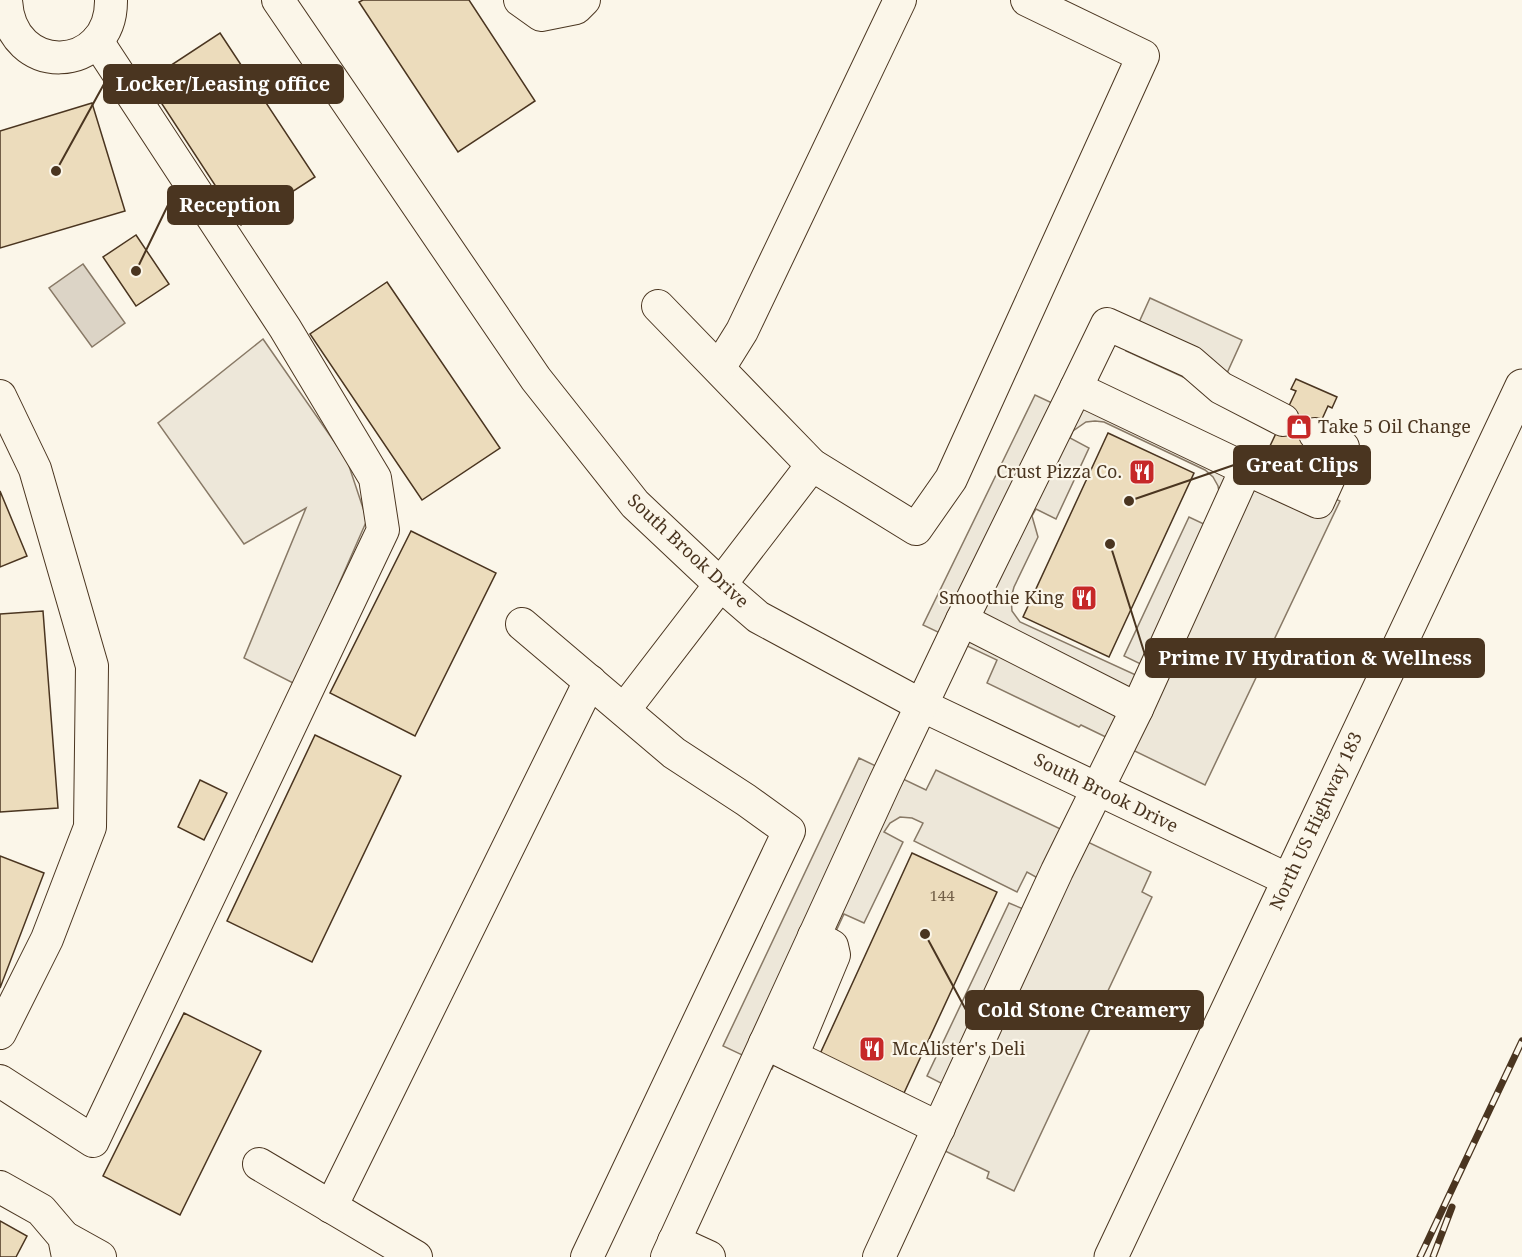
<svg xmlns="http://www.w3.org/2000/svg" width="1522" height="1257" viewBox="0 0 1522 1257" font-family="'Noto Serif',serif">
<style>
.parking{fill:#ede7d9;stroke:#887966;stroke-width:1.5;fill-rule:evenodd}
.water{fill:#dcd4c6;stroke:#887966;stroke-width:1.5}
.building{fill:#ecdcbc;stroke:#4a3520;stroke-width:1.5}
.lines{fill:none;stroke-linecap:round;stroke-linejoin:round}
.minor-casing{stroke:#4a3520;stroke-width:34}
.major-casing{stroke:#4a3520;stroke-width:35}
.minor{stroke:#fbf6e9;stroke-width:32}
.major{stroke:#fbf6e9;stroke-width:33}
.rail-casing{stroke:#4a3520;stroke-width:7}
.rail{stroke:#fbf6e9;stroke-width:4.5;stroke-dasharray:14;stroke-linecap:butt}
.labels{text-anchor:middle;stroke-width:4.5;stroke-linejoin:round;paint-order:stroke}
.number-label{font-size:15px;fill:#725f47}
.poi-label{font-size:18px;fill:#4a3520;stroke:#fbf6e9;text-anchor:start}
.street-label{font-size:18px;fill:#4a3520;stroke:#fbf6e9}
.leader{fill:none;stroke:#4a3520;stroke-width:2}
.callout-dot{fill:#4a3520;stroke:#fbf6e9;stroke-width:2}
.callout{fill:#4a3520;stroke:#4a3520;stroke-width:2}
.callout-label{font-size:20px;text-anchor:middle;font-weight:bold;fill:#fff}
</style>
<rect width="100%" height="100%" fill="#fbf6e9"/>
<g class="parking">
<polygon points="1150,298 1242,340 1218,393 1126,351"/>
<polygon points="263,339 347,460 367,520 295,684 244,658 306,508 244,544 158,423"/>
<path d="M 1068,370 L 1340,501 L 1205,785 L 1081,725 L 1079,727 L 987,683 L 997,660 L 923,625 L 1035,395 L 1052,403 ZM 1095,421 L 1104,422 L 1205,470 L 1213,477 L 1218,486 L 1220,497 L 1210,527 L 1189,517 L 1124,656 L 1145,666 L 1140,677 L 1020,622 L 1012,611 L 1011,598 L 1014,587 L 1038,537 L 1032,516 L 1036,509 L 1056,519 L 1089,448 L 1070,438 L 1073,431 L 1086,422 Z"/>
<polygon points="859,758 926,790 936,770 1151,872 1142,892 1152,897 1014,1191 987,1178 989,1172 922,1140 947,1086 927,1076 1009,903 1028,911 1039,889 1036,877 1027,872 1017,892 914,841 923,823 912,818 900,817 890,823 884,832 903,842 864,923 844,914 772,1069 723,1046"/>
</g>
<polygon class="water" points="83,264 125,323 92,347 49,288"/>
<g class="building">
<polygon points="363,0 469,0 535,101 458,152 359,2"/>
<polygon points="220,33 315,177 241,225 147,81"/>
<polygon points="92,103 125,211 0,248 0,131"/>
<polygon points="136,235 169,284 136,306 103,257"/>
<polygon points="387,282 500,448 422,500 310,334"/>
<polygon points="1296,379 1337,397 1332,408 1328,406 1303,461 1270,446 1296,391 1291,389"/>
<polygon points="1108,433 1194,473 1109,657 1023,617"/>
<polygon points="0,491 27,556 0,567"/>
<polygon points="411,531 496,573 415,736 330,693"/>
<polygon points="43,611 58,808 0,812 0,614"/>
<polygon points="315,735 401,776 312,962 227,921"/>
<polygon points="200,780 227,793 204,840 178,827"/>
<polygon points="912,853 997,892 904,1093 820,1054"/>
<polygon points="0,856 44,873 0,988"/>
<polygon points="184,1013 261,1051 180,1215 103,1176"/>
<polygon points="0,1221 27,1236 16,1257 0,1257"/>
</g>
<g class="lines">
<g class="minor-casing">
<g id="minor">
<path d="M 6,0 C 10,79 112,74 111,0"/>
<polyline points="278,0 536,379 635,504 721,585 758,617 921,705 1289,880"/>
<polyline points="520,0 541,15 576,8 584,0"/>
<polyline points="658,306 812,465 916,529 951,479 1143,56 1027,0"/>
<polyline points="719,368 742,331 900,0"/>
<polyline points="1076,388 1107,324 1191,362 1221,388 1283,420"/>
<polyline points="0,396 35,469 92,666 90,827 47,939 0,1033"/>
<polyline points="1246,469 1318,502 1343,447 1315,434"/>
<polyline points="962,620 1137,709"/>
<polyline points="522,624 674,753 746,800 789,831 587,1257"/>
<polyline points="624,710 812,465"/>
<polyline points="765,1043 939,1128"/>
<polyline points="792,1056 834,955 832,946 814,936"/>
<polyline points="0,1081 93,1141 383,530 375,478 285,328 97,41"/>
<polyline points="259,1164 416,1257"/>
<polyline points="0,1187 41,1210 64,1237 68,1257"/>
<polyline points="331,1207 590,681"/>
<polyline points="64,1237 100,1257"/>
<polyline points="674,1241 709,1257"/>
<polyline points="667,1257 884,784 962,620 1076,388 1246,469 1137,709 1057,871 879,1257"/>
</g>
</g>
<g class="major-casing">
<polyline id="major" points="1111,1257 1522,386"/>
</g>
<use href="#minor" class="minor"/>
<use href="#major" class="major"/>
<g class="rail-casing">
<g id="rail">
<polyline points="1420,1257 1522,1041"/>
<polyline points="1433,1257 1452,1207"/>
</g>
</g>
<use href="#rail" class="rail"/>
</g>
<defs>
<g id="shop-square" transform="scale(1.35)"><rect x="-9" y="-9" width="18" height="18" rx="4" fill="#c62828" stroke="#fbf6e9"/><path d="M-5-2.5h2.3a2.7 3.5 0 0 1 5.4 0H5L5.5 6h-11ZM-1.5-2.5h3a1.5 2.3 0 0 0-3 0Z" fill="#fff"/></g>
<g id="restaurant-square" transform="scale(1.35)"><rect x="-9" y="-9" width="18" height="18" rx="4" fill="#c62828" stroke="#fbf6e9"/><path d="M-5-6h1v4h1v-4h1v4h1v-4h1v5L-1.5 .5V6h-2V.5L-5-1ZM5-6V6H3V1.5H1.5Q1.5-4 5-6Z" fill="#fff"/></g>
</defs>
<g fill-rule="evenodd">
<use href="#shop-square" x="1299" y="427"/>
<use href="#restaurant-square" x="1142" y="472"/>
<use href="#restaurant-square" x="1084" y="598"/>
<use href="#restaurant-square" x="872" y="1049"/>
</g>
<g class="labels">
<g class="number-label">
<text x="942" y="901">144</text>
</g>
<g class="poi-label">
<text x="1318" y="433">Take 5 Oil Change</text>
<text x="1122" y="478" text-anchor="end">Crust Pizza Co.</text>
<text x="1064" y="604" text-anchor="end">Smoothie King</text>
<text x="892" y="1055">McAlister's Deli</text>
</g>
<g class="street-label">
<text transform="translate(688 551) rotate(43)" y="6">South Brook Drive</text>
<text transform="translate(1106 793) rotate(26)" y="6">South Brook Drive</text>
<text transform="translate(1316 821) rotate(-65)" y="6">North US Highway 183</text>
</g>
</g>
<path class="leader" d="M56 171L104 84M136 271L168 205M1129 501L1234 465M1110 544L1146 658M925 934L966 1010"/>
<g class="callout-dot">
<circle cx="56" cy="171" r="6"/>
<circle cx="136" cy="271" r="6"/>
<circle cx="1129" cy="501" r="6"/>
<circle cx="1110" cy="544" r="6"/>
<circle cx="925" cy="934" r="6"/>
</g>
<g class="callout">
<rect x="104" y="65" width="239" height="38" rx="6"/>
<rect x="168" y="186" width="125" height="38" rx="6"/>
<rect x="1234" y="446" width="136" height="38" rx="6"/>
<rect x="1146" y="639" width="338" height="38" rx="6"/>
<rect x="966" y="991" width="237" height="38" rx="6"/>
</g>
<g class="callout-label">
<text x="223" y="91">Locker/Leasing office</text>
<text x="230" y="212">Reception</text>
<text x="1302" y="472">Great Clips</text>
<text x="1315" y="665">Prime IV Hydration &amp; Wellness</text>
<text x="1084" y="1017">Cold Stone Creamery</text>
</g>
</svg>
